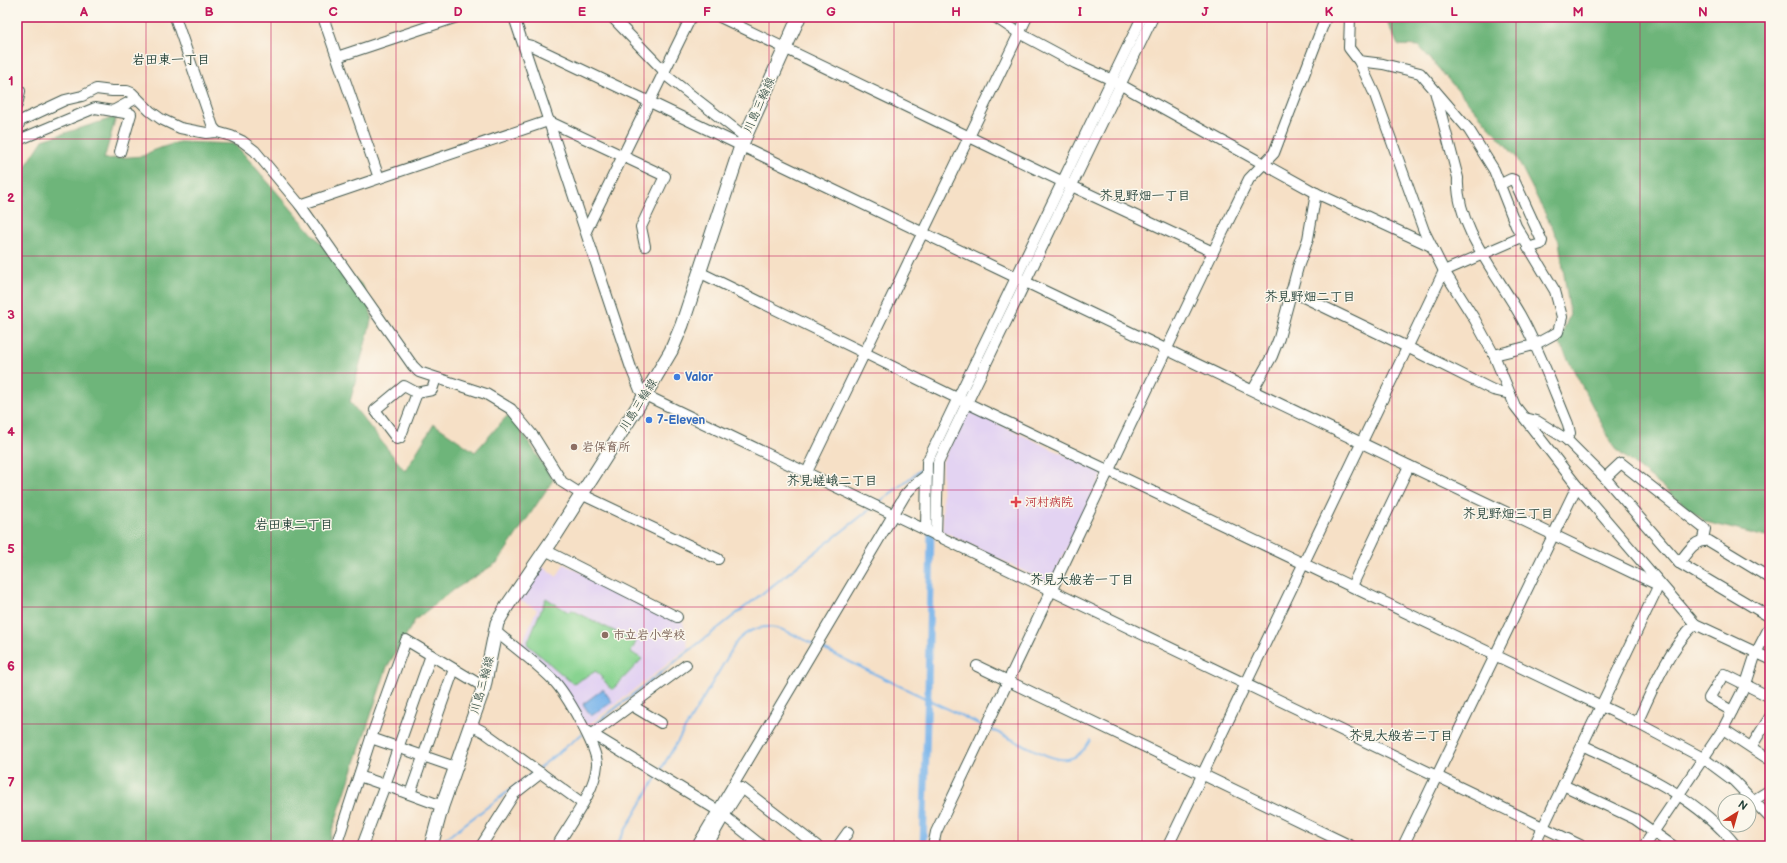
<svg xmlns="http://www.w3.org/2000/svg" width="1787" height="863" viewBox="0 0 1787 863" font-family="'Balsamiq Sans','Klee One',sans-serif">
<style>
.built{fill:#e3d3f2}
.green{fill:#88d390;stroke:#548862}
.forest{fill:#6eb57a;stroke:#467957}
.water{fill:#78b4ea;stroke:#4c788f}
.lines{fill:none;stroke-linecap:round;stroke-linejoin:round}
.stream{stroke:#78b4ea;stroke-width:2}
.canal{stroke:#78b4ea;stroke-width:7}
.minor-casing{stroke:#3f554a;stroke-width:12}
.major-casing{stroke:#3f554a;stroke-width:15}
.minor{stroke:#fff;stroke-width:10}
.major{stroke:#fff;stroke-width:13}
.grid{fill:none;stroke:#c2185b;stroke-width:1;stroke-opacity:0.55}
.shop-dot{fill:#3f7fe0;stroke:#fbf7ec;stroke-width:1.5}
.education-dot{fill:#8d6e63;stroke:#fbf7ec;stroke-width:1.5}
.health-dot{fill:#e0444e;stroke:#fbf7ec;stroke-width:1.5}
.labels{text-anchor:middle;stroke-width:3;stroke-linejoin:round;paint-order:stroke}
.street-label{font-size:12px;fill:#1f3d34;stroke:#fbf7ec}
.shop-label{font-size:12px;font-weight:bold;fill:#366cbe;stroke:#fbf7ec;text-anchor:start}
.education-label{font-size:12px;font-weight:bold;fill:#785e54;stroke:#fbf7ec;text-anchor:start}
.health-label{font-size:12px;font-weight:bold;fill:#be3a42;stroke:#fbf7ec;text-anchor:start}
.neighbourhood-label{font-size:13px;font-weight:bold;fill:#1f3d34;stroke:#fbf7ec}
.neatline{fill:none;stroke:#c2185b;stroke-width:1.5}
.grid-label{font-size:13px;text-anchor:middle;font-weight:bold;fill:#c2185b}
</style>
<rect width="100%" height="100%" fill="#fbf7ec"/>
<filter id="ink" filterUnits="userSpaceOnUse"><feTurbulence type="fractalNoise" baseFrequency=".025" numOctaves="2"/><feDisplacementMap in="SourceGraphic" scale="8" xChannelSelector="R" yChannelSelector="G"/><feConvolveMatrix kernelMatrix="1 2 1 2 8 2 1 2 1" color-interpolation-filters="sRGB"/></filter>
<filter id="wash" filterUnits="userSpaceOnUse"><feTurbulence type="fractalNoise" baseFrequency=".012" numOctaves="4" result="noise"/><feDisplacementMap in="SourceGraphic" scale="16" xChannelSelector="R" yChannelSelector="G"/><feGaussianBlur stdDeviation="0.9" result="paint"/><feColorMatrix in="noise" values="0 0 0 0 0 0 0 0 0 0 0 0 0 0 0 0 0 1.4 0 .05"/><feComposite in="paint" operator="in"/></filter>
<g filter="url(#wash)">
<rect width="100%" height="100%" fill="#f6e0c6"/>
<g class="built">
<polygon points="967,409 1103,473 1051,582 1048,583 943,531 942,463"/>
<polygon points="564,564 683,622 688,648 587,726 520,648 537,609 516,599 540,565 557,577"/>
</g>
<polygon class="green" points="546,598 568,612 572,610 636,642 631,652 642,659 612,690 596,671 573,684 527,644"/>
<g class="forest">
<polygon points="1385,17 1770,17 1770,538 1706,522 1615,449 1559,342 1570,314 1559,241 1517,158 1419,46 1398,45"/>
<polygon points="116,117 104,159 143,156 154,150 179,142 235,144 330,254 363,286 372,317 350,402 405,471 434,424 475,452 507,416 514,419 553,480 498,562 449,593 415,620 387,667 327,846 17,846 17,172 24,169 43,140"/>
</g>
<polygon class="water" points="603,689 612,702 591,716 583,704"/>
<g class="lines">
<g class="stream">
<polyline points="878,503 923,468"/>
<polyline points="819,647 983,726"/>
<path d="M 989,728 C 1002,735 1015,741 1028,747 C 1053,759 1074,770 1090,740"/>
<polyline points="589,729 873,507"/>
<polyline points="539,768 582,734"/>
<path d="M 660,771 L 737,641 C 763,615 786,631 813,644"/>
<polyline points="437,845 534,772"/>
<polyline points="616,846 657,776"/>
</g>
<g class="canal">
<polyline points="955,416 973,378"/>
<polyline points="932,483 933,463 936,456"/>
<polyline points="923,846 928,689 931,529"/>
</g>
</g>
</g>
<g filter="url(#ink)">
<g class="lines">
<g class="minor-casing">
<g id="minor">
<polyline points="175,17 213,127 217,132"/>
<polyline points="323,17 379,178"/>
<polyline points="514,17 631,368 640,390 645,395 1582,846"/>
<polyline points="612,17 665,72"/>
<polyline points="720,17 1061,181 1213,252"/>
<polyline points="995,17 1019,33 1075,63 1112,80 1316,193 1431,246"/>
<polyline points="1350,17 1349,48 1359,61 1375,95 1424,231 1444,271 1475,320 1494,355 1515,406 1577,486 1695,624 1770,659"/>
<polyline points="524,44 532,46 650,102 1658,585 1660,584"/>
<polyline points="337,57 457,17"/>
<polyline points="1359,61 1383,64 1420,73 1469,130 1494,170 1516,226 1555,291 1562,317 1558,332 1534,345 1494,355"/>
<polyline points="664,74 745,137"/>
<polyline points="17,91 20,91 17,105"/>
<path d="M 1435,91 L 1458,178 C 1455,225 1498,276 1520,315 C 1539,349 1553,388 1568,424 L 1570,433 L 1566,439"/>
<polyline points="113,111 137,98"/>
<polyline points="17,129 20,121 65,100 82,96 96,89 112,91 127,91 132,93 150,111 161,119 180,128 206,133 217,132 231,136 242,141 255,151 300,205 413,366 419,372 486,394 511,409 534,437 562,482 581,494 718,559"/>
<polyline points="21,139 95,108 131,114 120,152"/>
<polyline points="1501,184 1511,179 1514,180 1542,241 1541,244 1528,248"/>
<polyline points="300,205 548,121 665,176 641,227 645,246"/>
<polyline points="586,231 691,17"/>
<polyline points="699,272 967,403 1637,723 1703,758 1734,781 1770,818"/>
<polyline points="1291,291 1407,347 1493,390 1510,394"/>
<polyline points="1253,390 1272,356 1279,338 1298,267 1308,239 1316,193"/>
<polyline points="417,393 404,386 375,410 397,439 400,438 417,393 432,390 436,378"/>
<polyline points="1525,418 1537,421 1566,439 1605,478 1679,563 1770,617"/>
<polyline points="806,474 1027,17"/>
<polyline points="1605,478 1621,463 1705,529 1703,539"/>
<polyline points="926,531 927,462 1142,17"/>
<polyline points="936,536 938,463 1153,17"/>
<polyline points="545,550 677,617"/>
<path d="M 1679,563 C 1687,553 1695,538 1709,541 L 1770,578"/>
<polyline points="1352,586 1409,466"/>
<path d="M 495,631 C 514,647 535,662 553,680 C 565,692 598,748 597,765 C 595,792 570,823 557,846"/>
<polyline points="977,666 1351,846"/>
<polyline points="631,705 661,723"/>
<polyline points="1732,711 1709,698 1724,674 1770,697"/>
<path d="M 1637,723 C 1651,692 1670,647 1695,624"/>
<polyline points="471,725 484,732 582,803"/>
<polyline points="1723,729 1767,758 1770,755"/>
<polyline points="587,731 717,810 762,846"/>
<polyline points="591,735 686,665"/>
<polyline points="371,738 455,767"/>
<path d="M 1582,745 C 1637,771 1698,797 1736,846"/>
<polyline points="1751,747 1770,717"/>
<polyline points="359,776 385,785 431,655"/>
<polyline points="1563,785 1635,819 1673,846"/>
<polyline points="410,794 454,669"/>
<polyline points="1754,800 1770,790"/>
<polyline points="336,846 371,738 406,640 484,687"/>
<polyline points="362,846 385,785 442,806"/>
<polyline points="481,846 514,794 541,773"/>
<polyline points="697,846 905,495 915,484 927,475"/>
<path d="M 707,846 C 719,826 728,807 742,788 L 817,846"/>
<polyline points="838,846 848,832"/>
<polyline points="933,846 936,832 1213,252 1249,179 1274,153 1326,17"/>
<polyline points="1168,846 1444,271 1522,237"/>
<polyline points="1403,846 1577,486"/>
<polyline points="1534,846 1656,591 1658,585"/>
<polyline points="1644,846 1723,729 1746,684 1756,653 1770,626"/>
</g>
</g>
<g class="major-casing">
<polyline id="major" points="431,846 442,806 484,687 497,623 507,606 557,533 645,395 671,351 682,325 741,146 799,17"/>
</g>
<use href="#minor" class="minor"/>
<use href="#major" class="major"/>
</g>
</g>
<path class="grid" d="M 146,17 L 146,846M 271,17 L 271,846M 396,17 L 396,846M 520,17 L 520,846M 644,17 L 644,846M 769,17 L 769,846M 894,17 L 894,846M 1018,17 L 1018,846M 1142,17 L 1142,846M 1267,17 L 1267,846M 1392,17 L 1392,846M 1516,17 L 1516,846M 1640,17 L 1640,846M 17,139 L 1770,139M 17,256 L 1770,256M 17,373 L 1770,373M 17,490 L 1770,490M 17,607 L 1770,607M 17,724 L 1770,724"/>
<g class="shop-dot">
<circle cx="677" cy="377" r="4"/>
<circle cx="649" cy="420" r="4"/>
</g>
<g class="education-dot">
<circle cx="574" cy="447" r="4"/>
<circle cx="605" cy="635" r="4"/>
</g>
<path class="health-dot" d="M1014 496h4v4h4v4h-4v4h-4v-4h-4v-4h4z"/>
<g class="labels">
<g class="street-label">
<text transform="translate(759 105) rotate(-66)" y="4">川島三輪線</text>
<text transform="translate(638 405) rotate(-58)" y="4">川島三輪線</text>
<text transform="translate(482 685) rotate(-75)" y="4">川島三輪線</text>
</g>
<g class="shop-label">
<text x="685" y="381">Valor</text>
<text x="657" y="424">7-Eleven</text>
</g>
<g class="education-label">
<text x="582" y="451">岩保育所</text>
<text x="613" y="639">市立岩小学校</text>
</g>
<g class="health-label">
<text x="1025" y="506">河村病院</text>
</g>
<g class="neighbourhood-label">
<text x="171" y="64">岩田東一丁目</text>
<text x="1145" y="200">芥見野畑一丁目</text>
<text x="1310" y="301">芥見野畑二丁目</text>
<text x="832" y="485">芥見嵯峨二丁目</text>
<text x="1508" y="518">芥見野畑三丁目</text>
<text x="294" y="529">岩田東二丁目</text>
<text x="1082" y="584">芥見大般若一丁目</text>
<text x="1401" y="740">芥見大般若二丁目</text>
</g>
</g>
<rect width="1787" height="863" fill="none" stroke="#fbf7ec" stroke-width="44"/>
<g transform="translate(1737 813) rotate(37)"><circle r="19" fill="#fbf7ec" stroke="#a3ada2"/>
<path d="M0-3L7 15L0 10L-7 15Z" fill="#c8321e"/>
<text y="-6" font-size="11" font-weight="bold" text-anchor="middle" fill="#1f3d34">N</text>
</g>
<rect x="22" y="22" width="1743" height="819" class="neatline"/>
<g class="grid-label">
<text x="84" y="16">A</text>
<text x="209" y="16">B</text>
<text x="333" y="16">C</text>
<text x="458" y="16">D</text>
<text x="582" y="16">E</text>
<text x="707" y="16">F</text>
<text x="831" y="16">G</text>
<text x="956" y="16">H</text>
<text x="1080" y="16">I</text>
<text x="1205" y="16">J</text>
<text x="1329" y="16">K</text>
<text x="1454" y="16">L</text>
<text x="1578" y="16">M</text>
<text x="1703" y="16">N</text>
<text x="11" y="85">1</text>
<text x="11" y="202">2</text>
<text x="11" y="319">3</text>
<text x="11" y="436">4</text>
<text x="11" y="553">5</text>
<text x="11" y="670">6</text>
<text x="11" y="787">7</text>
</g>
</svg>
